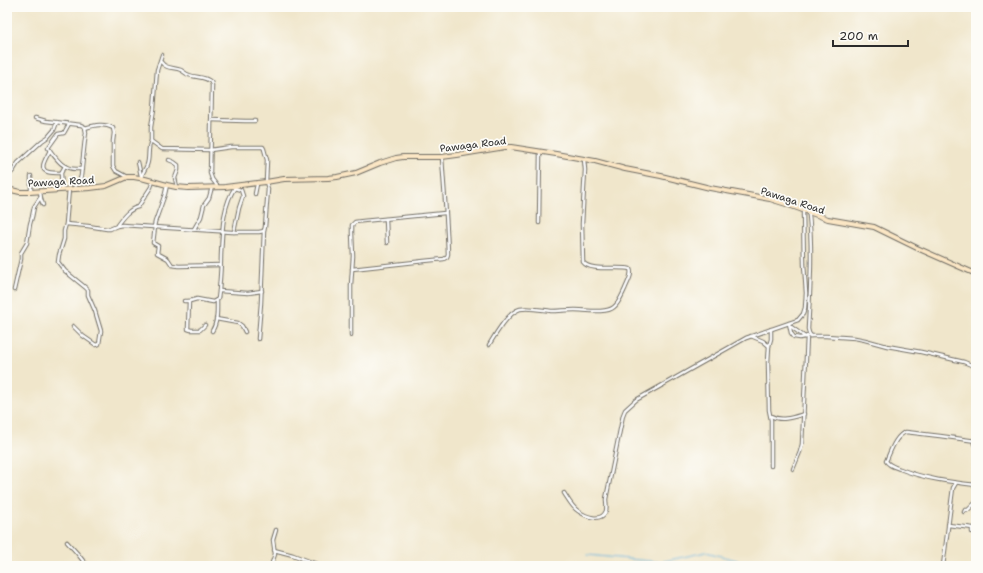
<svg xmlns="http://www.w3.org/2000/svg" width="983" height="573" viewBox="0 0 983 573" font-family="'Shantell Sans',sans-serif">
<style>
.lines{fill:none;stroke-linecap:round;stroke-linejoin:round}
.stream{stroke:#69b6e3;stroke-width:1}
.street-casing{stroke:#706c63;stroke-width:4.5}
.secondary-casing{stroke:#706c63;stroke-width:6}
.street{stroke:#fff;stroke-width:2.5}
.secondary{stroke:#fbe6c4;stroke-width:4}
.labels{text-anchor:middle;stroke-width:3.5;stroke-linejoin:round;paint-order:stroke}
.street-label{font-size:10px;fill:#2b2b2b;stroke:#fdfcf7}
</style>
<rect width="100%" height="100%" fill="#fdfcf7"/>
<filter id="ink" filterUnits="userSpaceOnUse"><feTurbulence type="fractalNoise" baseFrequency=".025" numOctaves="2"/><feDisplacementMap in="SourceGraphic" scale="8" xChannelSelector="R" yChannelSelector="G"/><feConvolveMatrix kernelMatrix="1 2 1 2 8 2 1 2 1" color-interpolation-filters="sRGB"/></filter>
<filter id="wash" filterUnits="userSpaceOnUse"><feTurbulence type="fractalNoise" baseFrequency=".012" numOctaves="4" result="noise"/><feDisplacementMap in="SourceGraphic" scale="16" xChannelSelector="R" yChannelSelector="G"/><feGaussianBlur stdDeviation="0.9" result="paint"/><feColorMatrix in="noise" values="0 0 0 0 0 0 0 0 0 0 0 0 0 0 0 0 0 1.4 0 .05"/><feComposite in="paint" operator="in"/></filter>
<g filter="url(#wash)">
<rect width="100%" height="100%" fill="#f0e6cb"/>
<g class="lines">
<polyline class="stream" points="587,555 660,562 706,552 759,566"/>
</g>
</g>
<g filter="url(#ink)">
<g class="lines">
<g class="street-casing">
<g id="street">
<polyline points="162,55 157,70 154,109 151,127 151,141 162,149 210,150"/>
<path d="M 161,62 C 166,69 173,67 181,70 C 184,72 186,74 189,75 C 197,78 205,76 211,82 L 212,85 L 210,173 L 212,179 L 218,187"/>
<polyline points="35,118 46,121 81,125 85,127 86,133 85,139 81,176 79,182 73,189"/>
<polyline points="211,120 245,121 255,121"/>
<path d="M 69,124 L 64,133 L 58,134 L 48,148 C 56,158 62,169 76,169 C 78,169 80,169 82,169"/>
<path d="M 85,128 C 95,125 104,123 113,128 L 114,133 L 113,141 L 113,166 L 116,171 L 127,177"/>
<path d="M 50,150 C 48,156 37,169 48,172 C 52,173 57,173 61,173"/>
<polyline points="169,160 174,162 178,165 178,170 175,178 177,187"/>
<polyline points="138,162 141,176"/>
<polyline points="31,176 31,192"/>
<polyline points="7,177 13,171 18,163 42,141 48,137 54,130 57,122"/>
<path d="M 141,178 C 142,173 145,170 147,165 C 150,157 147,149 151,141"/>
<polyline points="69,189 66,224 64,231 64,239 59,255 58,262 65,271 86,288 88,290 88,295 95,311 101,331 99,344 96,345 83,336 73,326"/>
<polyline points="62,190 61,173 65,166"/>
<polyline points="40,191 41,199 43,205"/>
<polyline points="255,194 257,184"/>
<path d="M 807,212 L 809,215 C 813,253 810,291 808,329 L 809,333 L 811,336"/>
<polyline points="386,219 387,243"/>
<polyline points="539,223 540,152"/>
<polyline points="66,224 88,226 107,229 110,229 117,226 122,225 232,232 259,232 264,231 265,227 268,189 266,182 267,160 264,149 263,147 231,147 210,150"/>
<path d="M 117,225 C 123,217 129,209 138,207 L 151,187 L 153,181"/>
<polyline points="154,227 155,222 165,194 167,185"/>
<polyline points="155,227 153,243 158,246 157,253 168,259 172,265 179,266 221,265"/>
<polyline points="194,229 201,217 204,205 209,198 212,187"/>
<polyline points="234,232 239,208 243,196 241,190 234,188"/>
<path d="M 352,269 L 424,261 L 444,259 L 447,257 L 448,254 C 447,221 444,189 442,157"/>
<polyline points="14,290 21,259 21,253 27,243 30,224 32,217 34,207 40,198"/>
<polyline points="219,291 248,293 262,291"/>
<path d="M 184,301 L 190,301 L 197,299 L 213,302 L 218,299 L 219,291 C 220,279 221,268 221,256 C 222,234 222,205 236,186"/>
<polyline points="189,301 188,329 191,330 200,330 205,325"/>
<polyline points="216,319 238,323 242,326 245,332"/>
<polyline points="789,323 791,333 794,337 800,338 810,336 826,336 855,338 865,340 887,346 921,352 964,362 976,367"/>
<polyline points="790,326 805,337"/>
<polyline points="771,329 771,339 769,346 768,362 769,410 771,420 771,466"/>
<path d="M 212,331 C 218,322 217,310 217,300"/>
<polyline points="351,335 351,285 353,256 352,233 352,225 355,222 363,221 445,213"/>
<polyline points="751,336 763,341 769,346"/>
<polyline points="258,339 261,303 264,230"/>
<path d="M 489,345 C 495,335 508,312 520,309 C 529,307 542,310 551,311 C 559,311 567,310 575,310 C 585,310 606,314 614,307 C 619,303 622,295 625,289 C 627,283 633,275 630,269 C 619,266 590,272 583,262 L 582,224 L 585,170 L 584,159"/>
<path d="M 771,416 C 781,422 794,417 804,414"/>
<polyline points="974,441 974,444 976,446"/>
<path d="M 976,441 L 940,436 L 906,432 C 896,435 891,450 887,459 L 886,461 C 889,466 895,467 900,469 C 925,479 950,482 976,485"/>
<polyline points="793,469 800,452 802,444 807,336"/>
<path d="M 564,493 C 568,499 572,507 578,511 C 585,516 601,523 606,511 C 607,507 606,503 606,499 L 623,415 L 625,410 L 636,400 L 746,338 L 795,321 L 798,320 L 803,314 L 805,308 L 806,293 L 804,264 L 803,210"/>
<polyline points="964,512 965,510 968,510 976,502"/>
<polyline points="948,525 973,528"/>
<polyline points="972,532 972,529 976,529"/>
<polyline points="67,542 77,553 84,562 90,566"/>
<polyline points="274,550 293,555 322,566"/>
<polyline points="271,566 275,554 273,540 276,530"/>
<polyline points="943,566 953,488 956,483"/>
</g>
</g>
<g class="secondary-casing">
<polyline id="secondary" points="7,189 20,192 30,192 90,188 106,186 127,177 134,177 145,179 167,185 176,187 188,188 225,187 266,182 284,179 328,178 337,177 356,173 380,163 396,158 403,157 442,157 457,155 505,147 511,147 556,154 595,161 625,169 661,176 710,188 770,199 786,204 828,219 874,227 917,248 976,274"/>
</g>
<use href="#street" class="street"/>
<use href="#secondary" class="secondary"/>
</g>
</g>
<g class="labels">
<g class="street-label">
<text transform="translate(473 144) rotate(-7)" y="4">Pawaga Road</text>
<text transform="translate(61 181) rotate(-3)" y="4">Pawaga Road</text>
<text transform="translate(793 200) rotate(18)" y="4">Pawaga Road</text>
</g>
</g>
<rect width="983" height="573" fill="none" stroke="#fdfcf7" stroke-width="24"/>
<path d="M833 40v6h75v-6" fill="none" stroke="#2b2b2b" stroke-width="2"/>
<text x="839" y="40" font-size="12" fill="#2b2b2b" stroke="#fdfcf7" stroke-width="3" paint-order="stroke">200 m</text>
</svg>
